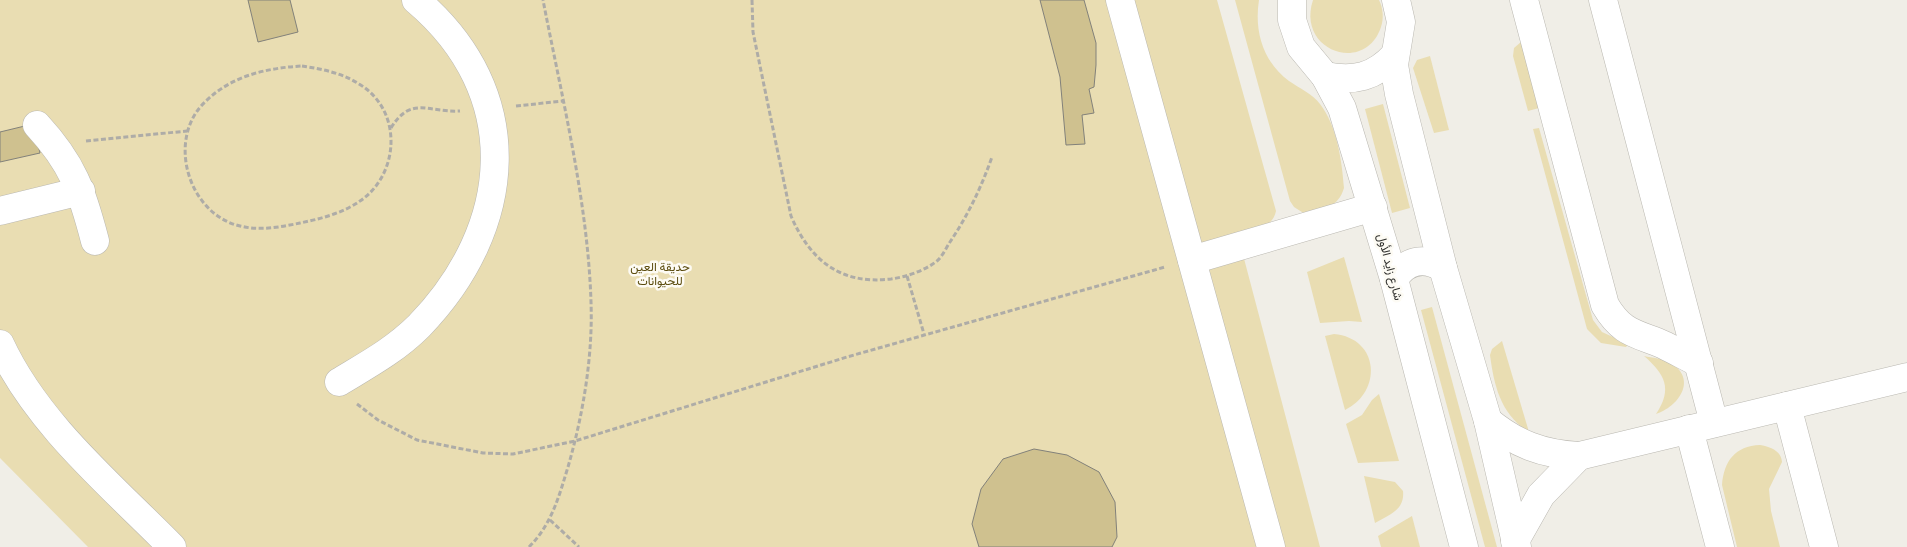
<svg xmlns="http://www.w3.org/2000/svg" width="1907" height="547" viewBox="0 0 1907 547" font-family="'IBM Plex Sans',Vazirmatn,sans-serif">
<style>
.green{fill:#e9ddb2}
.building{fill:#cfc18f;stroke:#82817a}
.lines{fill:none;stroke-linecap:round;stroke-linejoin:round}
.minor-casing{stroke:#bab8b1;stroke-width:29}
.path{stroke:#aeaca7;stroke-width:3;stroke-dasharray:5 2.5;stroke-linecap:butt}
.minor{stroke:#fff;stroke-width:28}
.labels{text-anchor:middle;stroke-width:5;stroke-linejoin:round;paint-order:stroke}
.park-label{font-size:12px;fill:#5a4b0d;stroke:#fdfbf4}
.street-label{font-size:12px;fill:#31312e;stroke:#fdfbf4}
</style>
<rect width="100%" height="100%" fill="#f0eee7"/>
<g class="green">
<path d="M 0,0 L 1217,0 L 1276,211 C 1272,230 1252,228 1237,232 L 1320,547 L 88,547 L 0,458 Z"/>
<path d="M 1235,0 L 1259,0 C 1254,31 1263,62 1289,81 C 1299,88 1313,94 1320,104 C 1337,126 1342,161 1344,188 C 1338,208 1323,209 1305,214 L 1294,207 L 1290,201 Z"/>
<path d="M 1313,0 L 1379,0 C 1383,8 1384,18 1381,27 C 1365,75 1296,51 1313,0 Z"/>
<polygon points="1521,42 1539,108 1528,111 1513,56 1514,48"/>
<polygon points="1430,56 1449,130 1434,133 1413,68 1417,60"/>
<polygon points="1383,104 1410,208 1392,213 1365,109"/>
<polygon points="1539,128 1593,320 1602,332 1628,344 1626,347 1601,343 1587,329 1533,129"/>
<polygon points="1344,257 1362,322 1349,321 1320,323 1307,272"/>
<polygon points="1432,307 1497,547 1485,547 1421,310"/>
<path d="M 1334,334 C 1379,338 1383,391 1345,410 L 1325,336 Z"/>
<path d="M 1502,341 L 1529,432 C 1501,415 1494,386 1490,355 L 1492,349 Z"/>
<path d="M 1644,356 C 1652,358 1663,358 1671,363 C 1698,380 1678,407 1656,414 C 1673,389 1665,374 1644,356 Z"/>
<polygon points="1379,394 1399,461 1358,463 1346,424 1362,415 1372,400"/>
<path d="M 1760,445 C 1770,447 1781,450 1782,462 L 1769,489 L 1771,511 L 1780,547 L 1737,547 L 1722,485 C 1724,461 1735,446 1760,445 Z"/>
<path d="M 1364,476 L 1395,482 L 1403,491 C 1405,510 1389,515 1375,523 Z"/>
<polygon points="1412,516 1420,547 1381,547 1378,536"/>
</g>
<g class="building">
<polygon points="248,0 290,0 298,32 258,42"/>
<polygon points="1040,0 1084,0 1096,43 1096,65 1094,87 1089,89 1094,113 1082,115 1085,144 1066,145 1060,77"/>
<polygon points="33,124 40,153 0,162 0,132"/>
<polygon points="1034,449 1067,455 1099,472 1115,502 1117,537 1112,547 979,547 972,524 981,489 1003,459"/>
</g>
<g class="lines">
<g class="minor-casing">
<g id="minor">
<polyline points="1120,0 1271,547"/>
<polyline points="1292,0 1292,20 1301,47 1325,76 1342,108 1394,279 1464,547"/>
<polyline points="1396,0 1401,22 1394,65 1399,94 1443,268 1488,421 1517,547"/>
<path d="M 1524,0 L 1605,305 C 1622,334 1636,333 1664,345 C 1676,351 1687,357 1699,363"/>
<polyline points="1603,0 1714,423"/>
<path d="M 1325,76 C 1354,82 1375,77 1395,55"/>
<path d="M 37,125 C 73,164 82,191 95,241"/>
<polyline points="0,211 81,191"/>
<polyline points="1192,260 1373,207"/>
<path d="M 1394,279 C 1406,260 1424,256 1443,268"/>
<path d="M 0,344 C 37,424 111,485 172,547"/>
<path d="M 339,382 C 367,365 395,350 419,326 C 515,227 526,93 416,0"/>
<polyline points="1787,406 1824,547"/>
<path d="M 1488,421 C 1516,444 1542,454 1579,456 L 1907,377"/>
<polyline points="1689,429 1720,547"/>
<polyline points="1515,541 1541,495 1579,456"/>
</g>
</g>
<g class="path">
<path d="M 752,0 L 753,32 L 791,216 C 810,260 840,285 891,279 C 906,277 924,271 937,261 C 942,257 946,248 950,242 C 968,215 981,188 992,157"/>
<path d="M 302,66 C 322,69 342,73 359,84 C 403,110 400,174 360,201 C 343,213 320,219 300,223 C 281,227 260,231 240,226 C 188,214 166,139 205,102 C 231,76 266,68 302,66 Z"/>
<polyline points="516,106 563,101"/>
<path d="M 391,128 C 411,95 429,113 460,111"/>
<polyline points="86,141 187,131"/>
<polyline points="907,276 924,334"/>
<polyline points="357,404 378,420 417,440 483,453 513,454 575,441 847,357 1165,267"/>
<polyline points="550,520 579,547"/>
<path d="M 529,547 C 552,524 559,496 568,467 C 583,415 593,356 591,302 C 588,203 562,98 543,0"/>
</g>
<use href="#minor" class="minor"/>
</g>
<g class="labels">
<g class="park-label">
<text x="660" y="271">حديقة العين<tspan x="660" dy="14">للحيوانات</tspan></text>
</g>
<g class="street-label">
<text transform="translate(1390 267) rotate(75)" y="4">شارع زايد الأول</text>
</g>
</g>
</svg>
